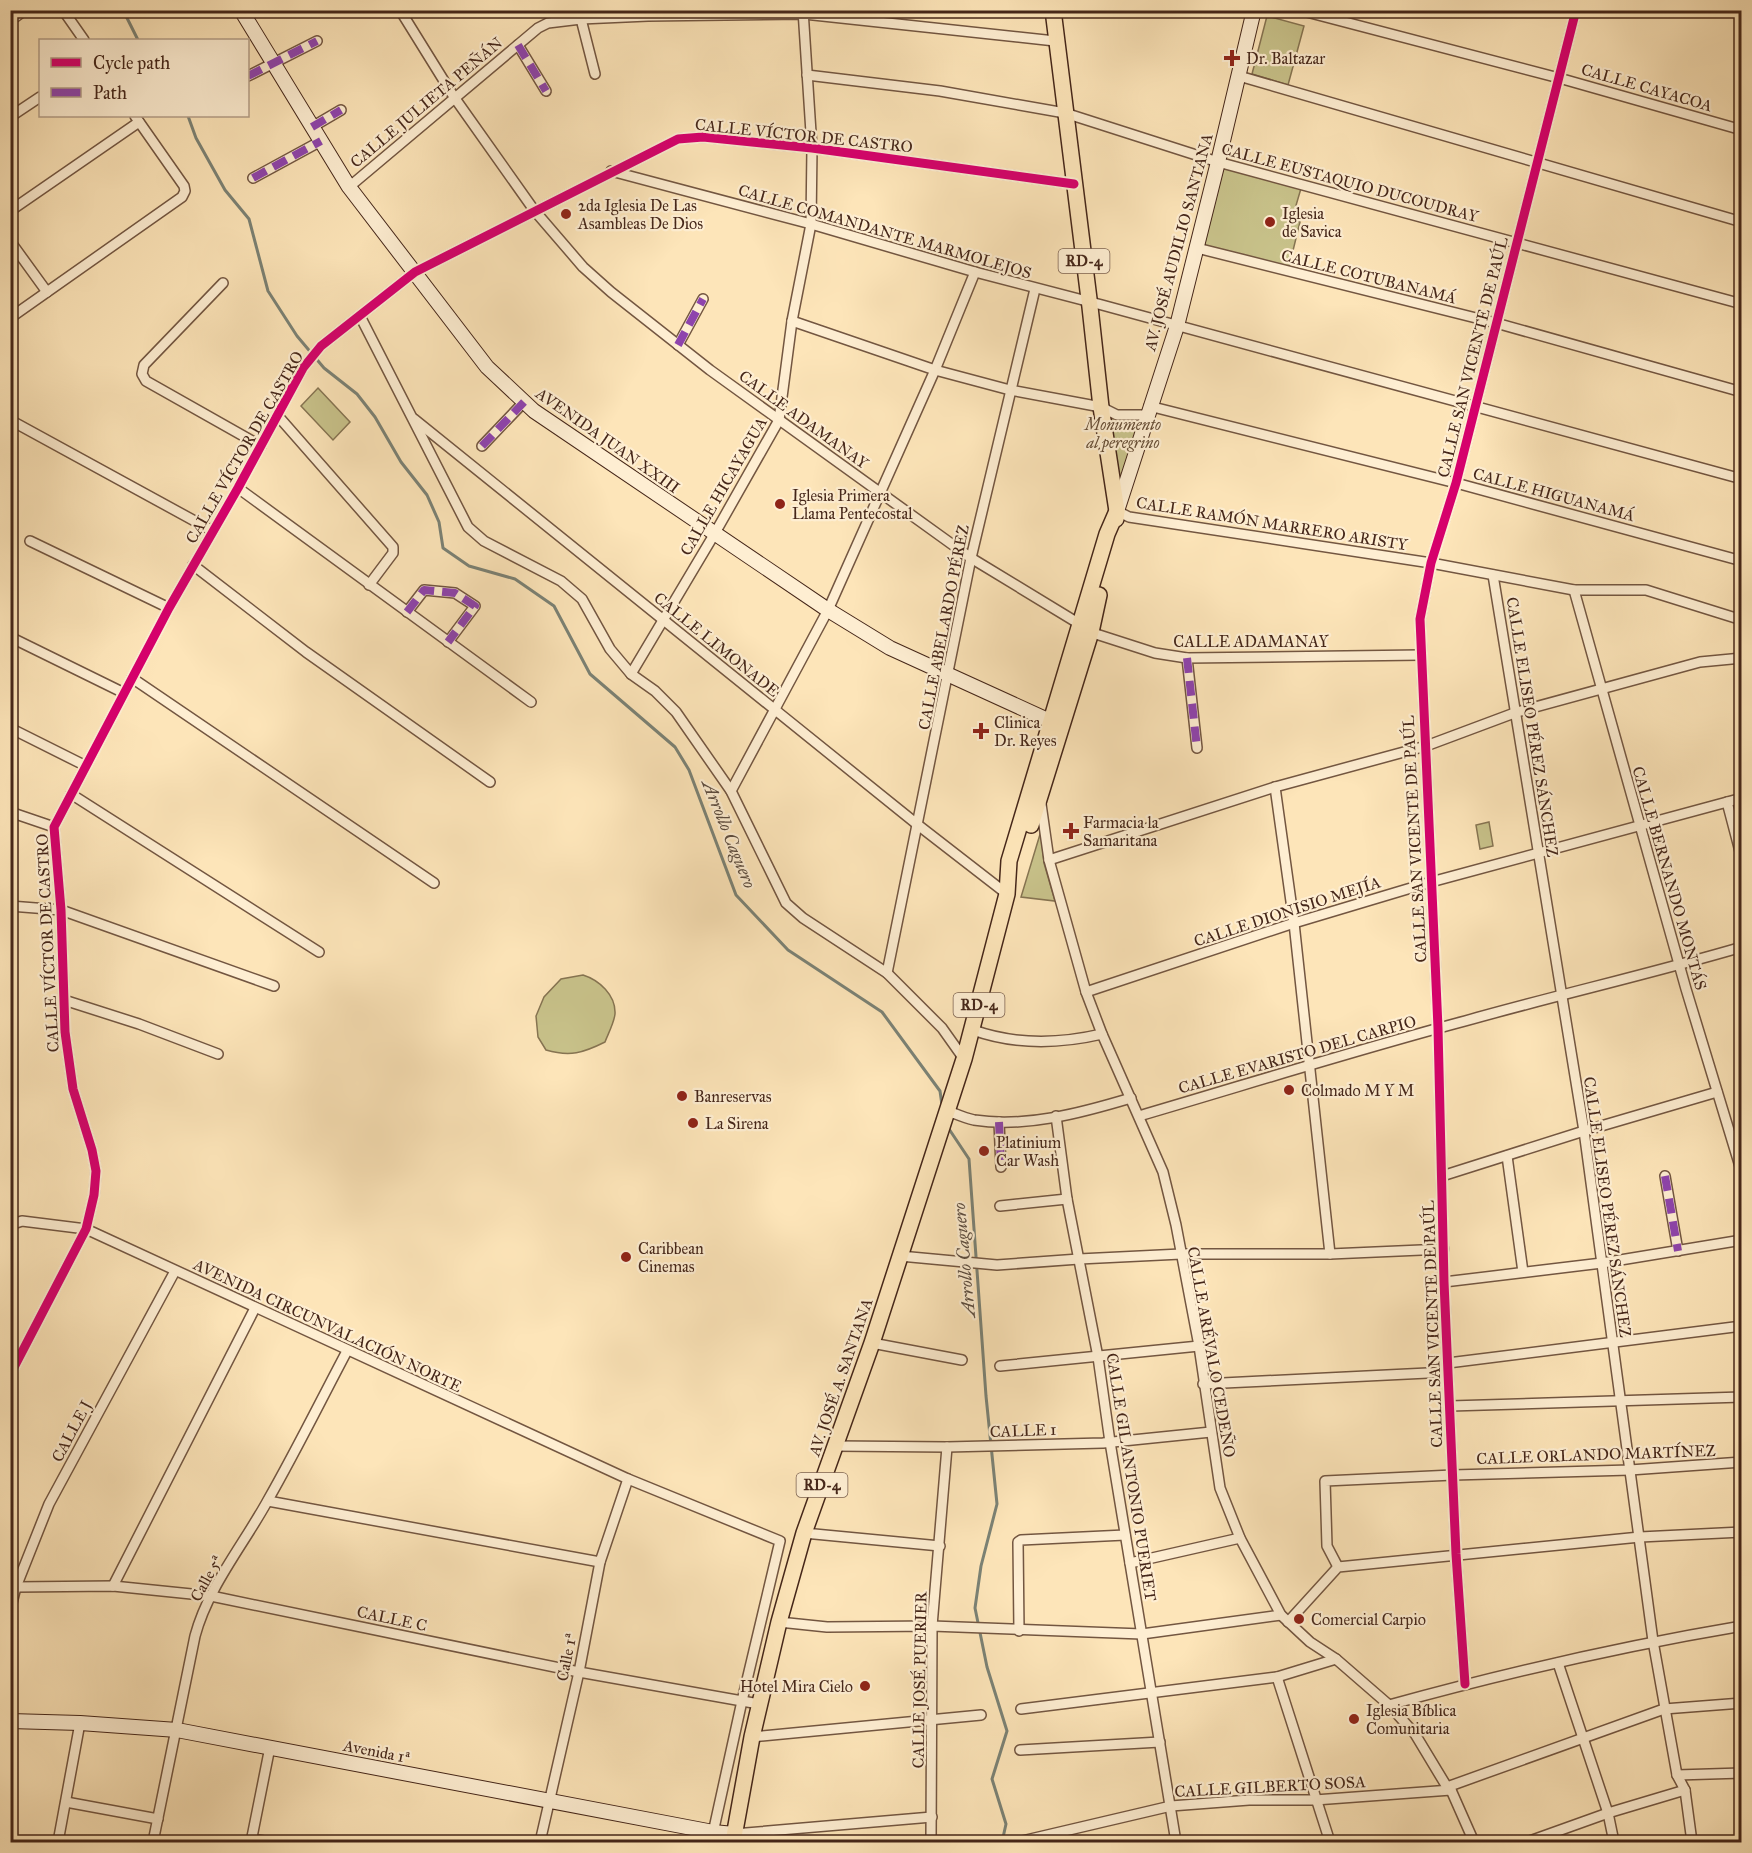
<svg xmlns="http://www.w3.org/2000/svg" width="1752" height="1853" viewBox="0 0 1752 1853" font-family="'IM FELL Great Primer',serif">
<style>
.green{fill:#c8c28a;stroke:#867452;stroke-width:1.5}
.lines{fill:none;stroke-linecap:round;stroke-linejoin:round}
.stream{stroke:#7b8275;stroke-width:3}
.street-casing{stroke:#735641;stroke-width:12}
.secondary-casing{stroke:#452619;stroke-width:16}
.primary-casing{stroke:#452619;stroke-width:18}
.street{stroke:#feeed2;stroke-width:9}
.secondary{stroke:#feeed2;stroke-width:14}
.primary{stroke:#fde5b9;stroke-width:15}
.quiet{stroke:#8e44ad;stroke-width:8;stroke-dasharray:15 8;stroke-linecap:butt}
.cycleway-casing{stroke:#feeed2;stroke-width:13}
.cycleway{stroke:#d6006c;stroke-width:9}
.poi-dot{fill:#8f2418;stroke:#feeed2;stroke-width:2}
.labels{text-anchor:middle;stroke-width:4.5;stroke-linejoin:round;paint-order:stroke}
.shield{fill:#feeed2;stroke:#7c6250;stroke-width:1.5}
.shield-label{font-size:15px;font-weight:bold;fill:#452619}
.poi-label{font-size:16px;fill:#452619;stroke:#feeed2;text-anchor:start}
.street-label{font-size:16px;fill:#452619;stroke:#feeed2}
.park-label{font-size:16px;font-style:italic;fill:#664d35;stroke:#feeed2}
.water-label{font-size:18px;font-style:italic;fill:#5c4c3f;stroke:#feeed2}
</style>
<rect width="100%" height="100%" fill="#fde5b9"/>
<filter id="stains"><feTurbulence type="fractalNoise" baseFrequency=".00333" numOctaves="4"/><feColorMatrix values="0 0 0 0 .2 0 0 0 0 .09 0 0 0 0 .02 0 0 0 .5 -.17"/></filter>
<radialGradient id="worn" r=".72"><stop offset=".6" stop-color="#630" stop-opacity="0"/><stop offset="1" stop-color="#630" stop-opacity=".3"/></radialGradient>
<g class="green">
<polygon points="1267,16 1304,26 1288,85 1252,74"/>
<polygon points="1219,162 1302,185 1292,219 1300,222 1288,271 1197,248"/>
<polygon points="318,388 350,422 333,440 301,406"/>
<polygon points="1105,409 1147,415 1117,511"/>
<polygon points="1489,822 1493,846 1480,849 1476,825"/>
<polygon points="1041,831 1044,863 1055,901 1021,897"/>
<path d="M 583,975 C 599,980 616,995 615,1014 C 614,1023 608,1034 605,1042 C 583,1053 570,1057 546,1050 L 538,1037 L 536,1016 L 544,997 L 561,979 Z"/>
</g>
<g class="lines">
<g class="stream">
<polyline points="123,10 138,40"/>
<polyline points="188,116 196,138 225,190 249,219 268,291 297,336 324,368 357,394 375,417 401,462 427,495 439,522 443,548 469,566 515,579 554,606 590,674 675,747 689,770 736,895 788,950 882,1012 940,1091 942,1105"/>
<polyline points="947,1126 969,1159 986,1396 997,1504 981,1566 975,1608 987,1667 1007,1731 992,1779 1006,1824 1002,1842"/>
</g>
<g class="street-casing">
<g id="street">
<polyline points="63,10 84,40"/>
<polyline points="400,10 454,97 534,210 583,267 611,292 710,370 971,558 1096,634 1155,653 1187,658 1421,655"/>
<polyline points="1299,10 1559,78 1742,130"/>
<polyline points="581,19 595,74"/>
<polyline points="10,21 25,10"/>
<polyline points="518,45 546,91"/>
<polyline points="807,75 940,91 1065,113 1218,162 1742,304"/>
<polyline points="248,76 317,41"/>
<polyline points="1239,76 1742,222"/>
<polyline points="10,117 40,97"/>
<polyline points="312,127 341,110"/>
<polyline points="611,171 811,224 975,272 1102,305 1742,479"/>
<polyline points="253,178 321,141"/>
<polyline points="349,187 538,28 548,23 581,19 648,16 804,14 1055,41"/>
<polyline points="10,211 139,122"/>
<polyline points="10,241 47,292"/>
<polyline points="1197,248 1496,323 1742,392"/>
<polyline points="223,283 144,365 142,374 146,381 261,446"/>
<polyline points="360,316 468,527 484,541 561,581 582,599 610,649 631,674 655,691 676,712 731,791 786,903 803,918 887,973 942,1028 964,1059"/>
<polyline points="10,318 182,197 185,191 184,186 135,116"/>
<polyline points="792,321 935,370 1010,390 1101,407 1117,415 1147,415"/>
<polyline points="678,345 703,299"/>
<polyline points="1149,406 1456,483 1742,561"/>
<polyline points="278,416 393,547 393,553 369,585"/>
<polyline points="414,419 918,825 1007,894"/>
<polyline points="10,420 213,531"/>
<polyline points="482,446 524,402"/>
<polyline points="238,488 531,702"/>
<polyline points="1117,511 1129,517 1431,563 1574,590 1646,590 1742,620"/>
<polyline points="30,541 169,608"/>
<polyline points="193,565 306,652 490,782"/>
<polyline points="1493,575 1584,1131 1653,1641 1677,1775 1685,1790 1692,1842"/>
<polyline points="1574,590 1686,989 1742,1173"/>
<polyline points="407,612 424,590 455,593 475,606 448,642"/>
<polyline points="10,637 124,693"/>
<polyline points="1187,658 1197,748"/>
<polyline points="631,674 715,533 779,420 792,321 811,224 812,148 803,10"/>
<polyline points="132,678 434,883"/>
<polyline points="10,728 86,766"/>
<polyline points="1275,787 1294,923 1330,1254"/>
<polyline points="731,791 828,610 935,370 975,272"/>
<polyline points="71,794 319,952"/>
<polyline points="1727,802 1742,859"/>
<polyline points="1041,804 1049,860 1086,992 1102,1034 1163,1172 1176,1225 1199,1346 1220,1488 1240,1538 1281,1615 1310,1642 1336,1659 1389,1705 1415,1734 1447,1787 1451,1790 1474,1842"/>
<polyline points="10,812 54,827"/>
<polyline points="1049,860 1275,787 1426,746 1517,712 1700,662 1742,658"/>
<polyline points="10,906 61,910 274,986"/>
<polyline points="887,973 971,558 1035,289"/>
<polyline points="1086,992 1294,923 1431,882 1742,798"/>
<polyline points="64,1000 139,1024 218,1054"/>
<path d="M 973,1030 C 1015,1045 1059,1044 1102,1034"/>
<path d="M 948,1111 C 956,1114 965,1118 974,1120 C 1026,1128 1081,1113 1131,1098"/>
<polyline points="1056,1116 1067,1199 1098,1357 1110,1442 1176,1842"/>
<path d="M 1139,1116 C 1248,1084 1356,1050 1465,1021 C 1557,995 1650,974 1742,947"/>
<polyline points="999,1122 1001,1167"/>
<polyline points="1507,1156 1523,1272"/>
<polyline points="1442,1176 1584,1131 1717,1092"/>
<polyline points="1665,1176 1678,1251"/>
<polyline points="1000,1206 1067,1199"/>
<polyline points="10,1225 22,1221 86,1229 628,1479 780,1541 742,1701 711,1842"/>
<polyline points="900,1256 997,1265 1079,1259 1181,1254 1330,1254 1444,1249"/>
<polyline points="1444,1282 1602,1263 1742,1240"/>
<polyline points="872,1343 962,1360"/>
<polyline points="1448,1363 1742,1326"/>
<polyline points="1000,1366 1199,1346"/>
<polyline points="10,1375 86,1229 94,1195 96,1171 92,1150 73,1089 65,1032 61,910 54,827 169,608 238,488 303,368 321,346 415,272 678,139 703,137 812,148 1074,184"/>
<polyline points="1203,1384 1448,1372"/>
<polyline points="1450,1406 1742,1397"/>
<polyline points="835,1446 947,1447 1103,1443 1211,1432"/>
<polyline points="268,1501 600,1562"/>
<polyline points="804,1533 940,1546"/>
<polyline points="1130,1563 1240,1538"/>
<polyline points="1338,1567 1327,1546 1325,1481 1453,1475 1630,1470 1742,1462"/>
<polyline points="113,1586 255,1308"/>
<polyline points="16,1587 113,1586 211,1596 579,1672 759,1704"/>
<polyline points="10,1611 16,1587 49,1504 175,1271"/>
<polyline points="779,1622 827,1627 932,1626 1142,1634 1281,1615"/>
<polyline points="1288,1622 1338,1567 1640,1537 1742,1532"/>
<polyline points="1019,1631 1018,1542 1021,1540 1125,1535"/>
<polyline points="1558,1663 1608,1813 1614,1842"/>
<polyline points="1277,1677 1330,1842"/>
<polyline points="1465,1684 1456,1554 1444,1282 1438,1028 1420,619 1431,563 1456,483 1576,10"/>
<path d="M 1389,1705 C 1505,1673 1623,1646 1742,1626"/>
<polyline points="1021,1709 1277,1677 1336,1659"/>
<polyline points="752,1737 981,1715"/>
<polyline points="1020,1750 1160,1742"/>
<polyline points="1677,1775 1742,1773"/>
<polyline points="1447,1787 1664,1709 1742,1703"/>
<polyline points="66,1802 158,1819"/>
<polyline points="734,1834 932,1817"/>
<polyline points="252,1839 270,1842"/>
<polyline points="1022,1841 1171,1806 1249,1800 1315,1800 1451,1790"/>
<polyline points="58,1842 80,1723"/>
<path d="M 153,1842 L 195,1636 C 208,1587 244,1544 268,1500 C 296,1451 321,1400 347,1351"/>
<polyline points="251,1842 270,1747"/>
<polyline points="540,1842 579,1672 600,1562 628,1479"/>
<polyline points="931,1842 932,1626 947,1447"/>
<polyline points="1527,1842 1608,1813 1685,1790"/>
</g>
</g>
<g class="secondary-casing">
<g id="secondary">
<polyline points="241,10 349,187 487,367 534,411 828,610 890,648 1061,726"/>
<polyline points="1117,511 1177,326 1218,162 1254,10"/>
<polyline points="10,1721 80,1723 177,1730 713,1832 734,1834"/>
</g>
</g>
<g class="primary-casing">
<g id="primary">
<polyline points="1053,10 1090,307 1101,407 1117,511 1116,519"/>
<polyline points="1031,825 1091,632 1099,595"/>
<polyline points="733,1842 752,1737 779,1622 804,1533 872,1343 964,1059 1007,894 1009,861 1107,534 1117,511"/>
</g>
</g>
<use href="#street" class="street"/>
<use href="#secondary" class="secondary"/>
<use href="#primary" class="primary"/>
<g class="quiet">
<polyline points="751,10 751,15"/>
<polyline points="518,45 546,91"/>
<polyline points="248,76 317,41"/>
<polyline points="312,127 341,110"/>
<polyline points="253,178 321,141"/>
<polyline points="678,345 703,299"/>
<polyline points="482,446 524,402"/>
<polyline points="407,612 424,590 455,593 475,606 448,642"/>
<polyline points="1187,658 1197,748"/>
<polyline points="999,1122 1001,1167"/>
<polyline points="1665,1176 1678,1251"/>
</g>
<g class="cycleway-casing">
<g id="cycleway">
<polyline points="10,1375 86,1229 94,1195 96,1171 92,1150 73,1089 65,1032 61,910 54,827 169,608 238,488 303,368 321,346 415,272 678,139 703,137 812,148 1074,184"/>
<polyline points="1465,1684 1456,1554 1444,1282 1438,1028 1420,619 1431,563 1456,483 1576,10"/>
</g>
</g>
<use href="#cycleway" class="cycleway"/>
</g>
<g class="poi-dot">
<path d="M1229 49h6v6h6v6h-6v6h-6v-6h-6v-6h6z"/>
<circle cx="566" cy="214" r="6"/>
<circle cx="1270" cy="222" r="6"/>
<circle cx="780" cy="504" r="6"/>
<path d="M978 722h6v6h6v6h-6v6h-6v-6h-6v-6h6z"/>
<path d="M1068 822h6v6h6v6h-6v6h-6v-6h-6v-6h6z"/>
<circle cx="1289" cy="1090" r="6"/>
<circle cx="682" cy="1096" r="6"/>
<circle cx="693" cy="1123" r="6"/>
<circle cx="984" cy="1151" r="6"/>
<circle cx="626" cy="1257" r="6"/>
<circle cx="1299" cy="1619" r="6"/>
<circle cx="865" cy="1686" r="6"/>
<circle cx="1354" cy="1719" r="6"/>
</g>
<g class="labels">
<g class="shield">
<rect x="1058.5" y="249" width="51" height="24" rx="4.5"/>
<rect x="953.5" y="993" width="51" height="24" rx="4.5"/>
<rect x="796.5" y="1473" width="51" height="24" rx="4.5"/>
</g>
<g class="shield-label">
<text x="1084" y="266">RD-4</text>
<text x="979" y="1010">RD-4</text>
<text x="822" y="1490">RD-4</text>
</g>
<g class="poi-label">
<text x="1246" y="64">Dr. Baltazar</text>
<text x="578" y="211">2da Iglesia De Las<tspan x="578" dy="18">Asambleas De Dios</tspan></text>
<text x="1282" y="219">Iglesia<tspan x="1282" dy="18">de Savica</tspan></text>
<text x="792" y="501">Iglesia Primera<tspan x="792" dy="18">Llama Pentecostal</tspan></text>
<text x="994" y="728">Clinica<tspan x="994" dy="18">Dr. Reyes</tspan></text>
<text x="1083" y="828">Farmacia la<tspan x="1083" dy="18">Samaritana</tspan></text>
<text x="1301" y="1096">Colmado M Y M</text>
<text x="694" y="1102">Banreservas</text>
<text x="705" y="1129">La Sirena</text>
<text x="996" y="1148">Platinium<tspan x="996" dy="18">Car Wash</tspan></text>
<text x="638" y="1254">Caribbean<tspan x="638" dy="18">Cinemas</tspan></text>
<text x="1311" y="1625">Comercial Carpio</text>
<text x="853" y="1692" text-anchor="end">Hotel Mira Cielo</text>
<text x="1366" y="1716">Iglesia Bíblica<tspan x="1366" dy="18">Comunitaria</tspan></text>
</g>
<g class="street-label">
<text transform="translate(1647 87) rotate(16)" y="6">CALLE CAYACOA</text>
<text transform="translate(426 102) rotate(-40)" y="6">CALLE JULIETA PEÑÁN</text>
<text transform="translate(804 135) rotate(6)" y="6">CALLE VÍCTOR DE CASTRO</text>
<text transform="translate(1350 182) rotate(15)" y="6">CALLE EUSTAQUIO DUCOUDRAY</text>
<text transform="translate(885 231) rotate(16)" y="6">CALLE COMANDANTE MARMOLEJOS</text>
<text transform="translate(1178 242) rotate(-75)" y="6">AV. JOSÉ AUDILIO SANTANA</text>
<text transform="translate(1369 276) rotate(14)" y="6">CALLE COTUBANAMÁ</text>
<text transform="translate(1472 357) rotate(-76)" y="6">CALLE SAN VICENTE DE PAÚL</text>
<text transform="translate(804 419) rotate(36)" y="6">CALLE ADAMANAY</text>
<text transform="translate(608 440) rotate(35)" y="6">AVENIDA JUAN XXIII</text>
<text transform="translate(244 447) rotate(-60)" y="6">CALLE VÍCTOR DE CASTRO</text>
<text transform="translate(723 486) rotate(-60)" y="6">CALLE HICAYAGUA</text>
<text transform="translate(1554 494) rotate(15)" y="6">CALLE HIGUANAMÁ</text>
<text transform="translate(1272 523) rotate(9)" y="6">CALLE RAMÓN MARRERO ARISTY</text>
<text transform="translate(943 627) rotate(-79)" y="6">CALLE ABELARDO PÉREZ</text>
<text x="1251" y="647">CALLE ADAMANAY</text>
<text transform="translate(717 644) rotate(39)" y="6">CALLE LIMONADE</text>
<text transform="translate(1533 727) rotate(81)" y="6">CALLE ELISEO PÉREZ SÁNCHEZ</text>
<text transform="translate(1414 839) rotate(-93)" y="6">CALLE SAN VICENTE DE PAÚL</text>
<text transform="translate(1670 878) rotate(74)" y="6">CALLE BERNANDO MONTÁS</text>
<text transform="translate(1287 911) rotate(-18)" y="6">CALLE DIONISIO MEJÍA</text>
<text transform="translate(47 943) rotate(-93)" y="6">CALLE VÍCTOR DE CASTRO</text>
<text transform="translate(1297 1054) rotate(-16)" y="6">CALLE EVARISTO DEL CARPIO</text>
<text transform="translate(1608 1207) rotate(82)" y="6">CALLE ELISEO PÉREZ SÁNCHEZ</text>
<text transform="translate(1432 1324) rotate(-92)" y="6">CALLE SAN VICENTE DE PAÚL</text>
<text transform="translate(328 1325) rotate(25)" y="6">AVENIDA CIRCUNVALACIÓN NORTE</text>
<text transform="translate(1212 1352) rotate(80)" y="6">CALLE ARÉVALO CEDEÑO</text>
<text transform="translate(840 1377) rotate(-71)" y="6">AV. JOSÉ A. SANTANA</text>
<text transform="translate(1023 1430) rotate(-2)" y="6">CALLE 1</text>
<text transform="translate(71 1431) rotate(-62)" y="6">CALLE J</text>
<text transform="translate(1596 1454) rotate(-2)" y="6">CALLE ORLANDO MARTÍNEZ</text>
<text transform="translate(1132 1477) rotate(81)" y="6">CALLE GIL ANTONIO PUERIET</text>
<text transform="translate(206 1578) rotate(-61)" y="6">Calle 5ª</text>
<text transform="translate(392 1618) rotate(12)" y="6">CALLE C</text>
<text transform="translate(566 1657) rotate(-79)" y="6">Calle 1ª</text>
<text transform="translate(919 1680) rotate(-89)" y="6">CALLE JOSÉ PUERIER</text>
<text transform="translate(377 1751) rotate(11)" y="6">Avenida 1ª</text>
<text transform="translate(1270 1786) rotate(-3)" y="6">CALLE GILBERTO SOSA</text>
</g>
<g class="park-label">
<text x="1123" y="430">Monumento<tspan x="1123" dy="18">al peregrino</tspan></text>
</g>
<g class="water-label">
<text transform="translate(729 834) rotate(68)" y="6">Arrollo Caguero</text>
<text transform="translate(964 1260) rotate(-95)" y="6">Arrollo Caguero</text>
</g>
</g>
<rect width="1752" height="1853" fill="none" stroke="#fde5b9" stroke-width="36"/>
<rect x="12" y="12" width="1728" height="1829" fill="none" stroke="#452619" stroke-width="3"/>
<rect x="18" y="18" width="1716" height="1817" fill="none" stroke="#452619" stroke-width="1.5"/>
<rect x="39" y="39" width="210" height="78" fill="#feeed2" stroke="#b49e88" stroke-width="1.5"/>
<rect x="51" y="58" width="30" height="9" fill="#d6006c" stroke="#b49e88" stroke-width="1.5"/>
<text x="93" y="69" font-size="18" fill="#452619">Cycle path</text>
<rect x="51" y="88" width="30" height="9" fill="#8e44ad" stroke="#b49e88" stroke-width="1.5"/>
<text x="93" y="99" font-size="18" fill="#452619">Path</text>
<rect width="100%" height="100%" filter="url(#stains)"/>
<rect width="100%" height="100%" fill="url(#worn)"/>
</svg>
